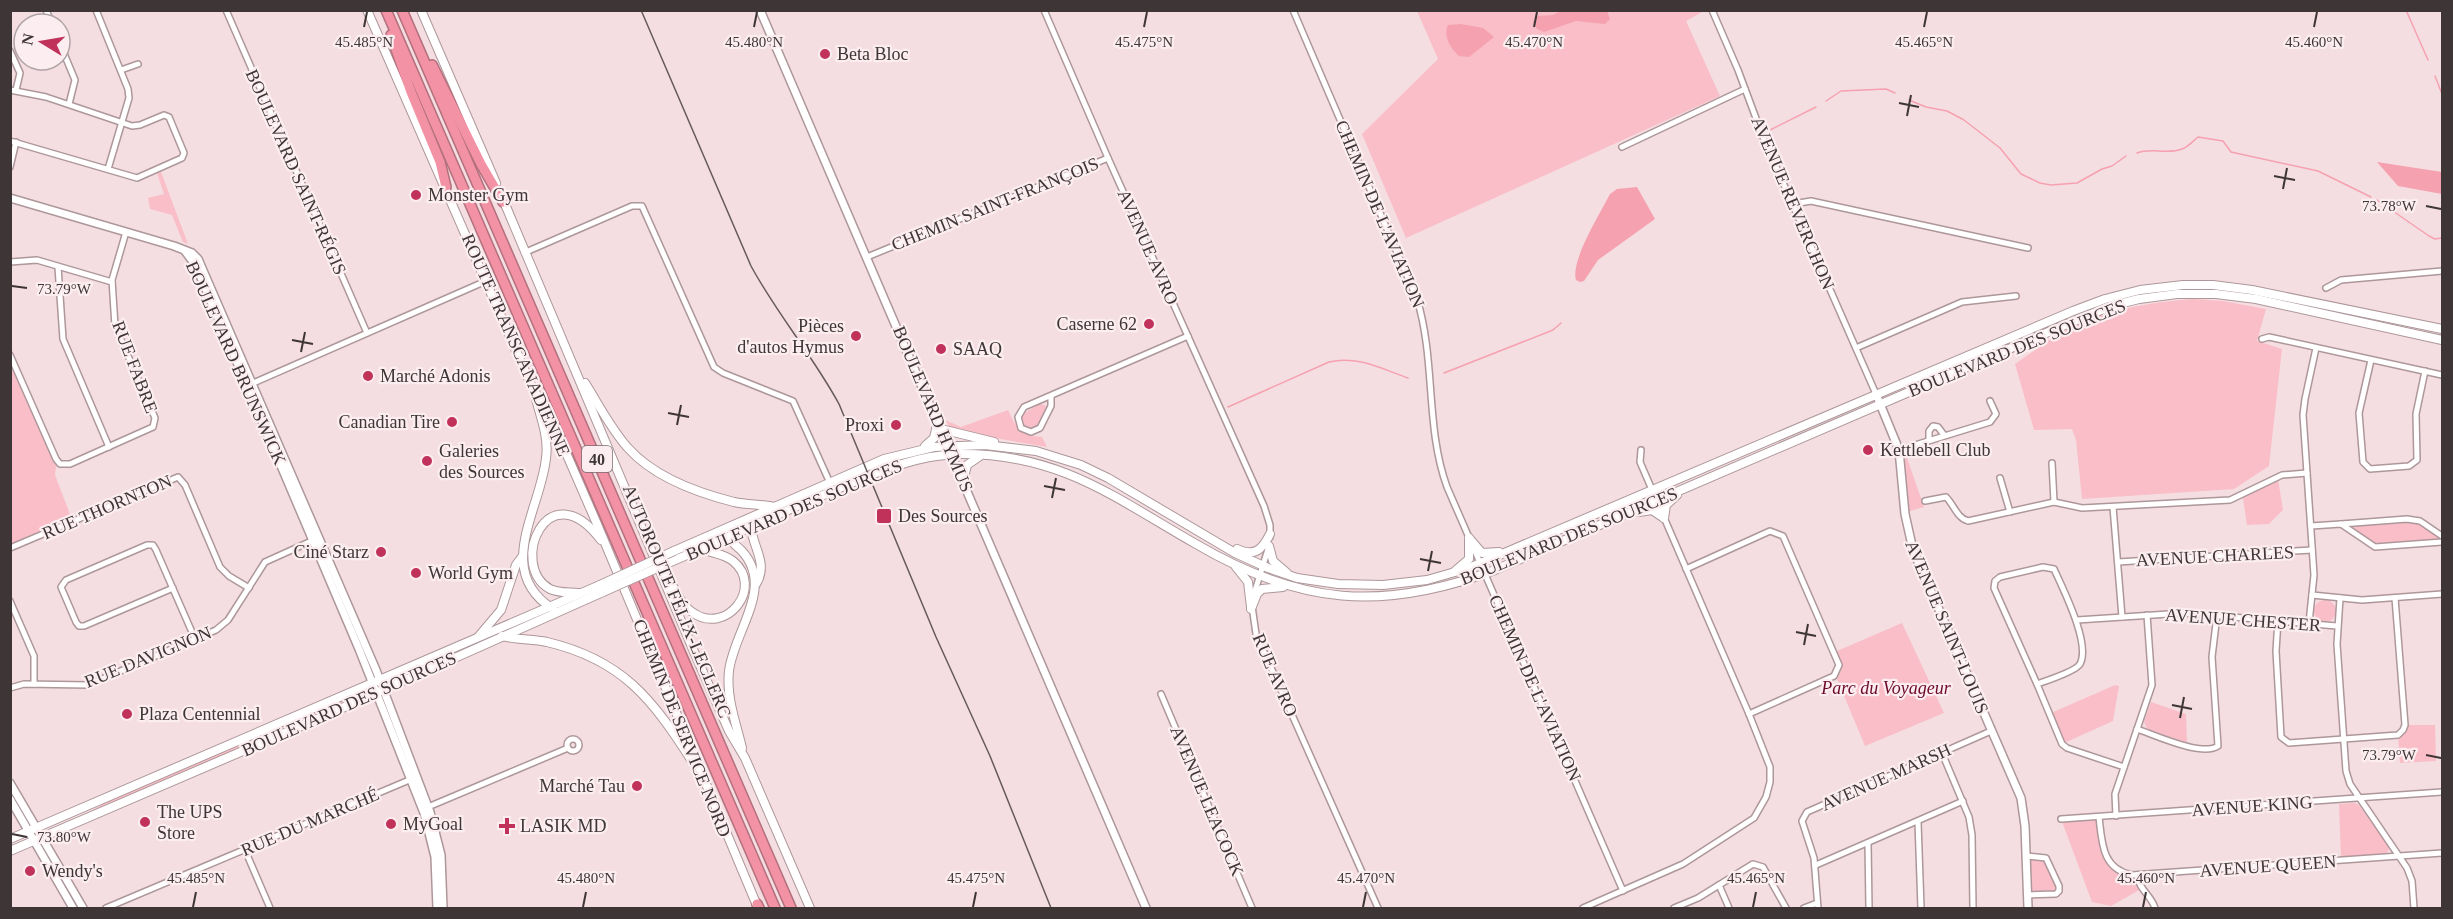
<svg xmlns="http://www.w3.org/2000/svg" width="2453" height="919" viewBox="0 0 2453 919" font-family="Georgia,serif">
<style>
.green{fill:#f9bec7}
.water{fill:#f5a1b0}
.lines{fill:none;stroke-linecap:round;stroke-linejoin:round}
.stream{stroke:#f5a1b0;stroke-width:1.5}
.minor-casing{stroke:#ad979a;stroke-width:8}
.tertiary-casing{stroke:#ad979a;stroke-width:10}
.secondary-casing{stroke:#ad979a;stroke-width:10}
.motorway-casing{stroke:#b3717e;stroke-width:12}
.minor{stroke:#fff;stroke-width:5}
.tertiary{stroke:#fff;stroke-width:7}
.secondary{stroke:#fff;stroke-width:8}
.motorway{stroke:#f292a4;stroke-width:9}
.tram{stroke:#665a5c;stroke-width:1.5}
.secondary-bridge-casing{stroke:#ad979a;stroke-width:10;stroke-linecap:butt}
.secondary-bridge{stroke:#fff;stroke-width:8}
.ticks{fill:none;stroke:#3e3536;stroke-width:2}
.poi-dot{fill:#c1325b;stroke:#fceef0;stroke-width:2}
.labels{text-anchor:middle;stroke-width:4.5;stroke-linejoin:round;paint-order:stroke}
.shield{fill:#fceef0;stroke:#776c6e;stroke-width:1.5}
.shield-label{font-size:16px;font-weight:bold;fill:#3e3536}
.poi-label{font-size:18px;fill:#3e3536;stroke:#fceef0;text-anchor:start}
.street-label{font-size:18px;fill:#3e3536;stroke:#fceef0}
.park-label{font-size:18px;font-style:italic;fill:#6d0a2c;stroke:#fceef0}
.ticks-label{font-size:15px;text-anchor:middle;fill:#3e3536;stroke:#fceef0;stroke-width:4.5;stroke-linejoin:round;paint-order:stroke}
</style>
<rect width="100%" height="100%" fill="#f5dee1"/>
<g class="green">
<polygon points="1706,10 1686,21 1720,96 1406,238 1362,134 1438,59 1417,11"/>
<polygon points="161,172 188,244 183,242 172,215 150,209 148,198 164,194 157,173"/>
<path d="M 2193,299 L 2223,301 L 2266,309 L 2257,341 L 2282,349 L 2269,466 L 2234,489 L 2082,499 L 2076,440 L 2072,429 L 2034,430 L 2015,364 C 2031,353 2046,342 2062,332 C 2102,309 2148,303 2193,299 Z"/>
<polygon points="10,365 56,466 55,475 71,517 11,544"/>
<polygon points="1040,404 1045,405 1046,407 1040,425 1033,429 1022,425 1021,415"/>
<path d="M 1008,410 C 1016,428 1021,435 1042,437 L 1047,447 L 960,432 L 950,428 L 945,420 L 961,427 Z"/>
<polygon points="1905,452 1924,507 1907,512 1903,455"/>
<polygon points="2278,479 2283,510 2269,524 2247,525 2243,498"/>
<polygon points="2414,519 2442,536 2442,542 2381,548 2341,524"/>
<circle cx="2325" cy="611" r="11"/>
<polygon points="1902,623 1944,713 1865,746 1837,679 1843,666 1837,651"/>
<polygon points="2115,685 2119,686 2113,721 2062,744 2051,713"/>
<polygon points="366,690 367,693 80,817 107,802"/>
<polygon points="2151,702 2186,714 2187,743 2147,729 2144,722"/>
<polygon points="2405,725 2435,725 2436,761 2400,763 2398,735"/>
<polygon points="2355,803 2359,805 2390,848 2386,854 2341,857 2339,804"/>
<polygon points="2099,817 2103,850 2114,869 2137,875 2141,889 2111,906 2092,902 2061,819"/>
<polygon points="2026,856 2046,858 2059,891 2027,895"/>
</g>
<g class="water">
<polygon points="1563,10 1607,11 1610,19 1605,24 1576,21 1544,32 1537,29 1533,22 1537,16 1553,15"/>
<path d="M 1461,24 L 1483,28 L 1494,37 L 1469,57 L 1459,56 C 1450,48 1443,36 1448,25 Z"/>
<polygon points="2377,162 2442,172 2442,194 2398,186"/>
<path d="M 1637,187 L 1655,219 L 1598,260 L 1584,281 L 1580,282 L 1576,280 C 1570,261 1601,212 1610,194 L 1617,189 Z"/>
</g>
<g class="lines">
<g class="stream">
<polyline points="2406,10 2428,60"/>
<polyline points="2435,76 2442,94"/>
<polyline points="1909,100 1926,107 1947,111 1964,120 2000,148 2021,174 2040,183 2051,185 2077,183 2102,169 2112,166 2126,156"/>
<polyline points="1826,101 1841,91 1886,89 1895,93"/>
<polyline points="1770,130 1816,107"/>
<path d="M 2137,153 C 2152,147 2167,155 2182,149 C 2188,147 2193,141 2198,137 L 2223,141 L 2231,152 L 2318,171 L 2371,197"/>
<polyline points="2377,200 2429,236 2435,239 2442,238"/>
<polyline points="1444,373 1553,330 1561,323"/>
<path d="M 1228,407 L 1329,362 C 1357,355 1382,369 1408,378"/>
</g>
<g class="minor-casing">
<g id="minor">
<polyline points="46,10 52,24"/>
<polyline points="96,10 128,89 129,98 108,169"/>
<polyline points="226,10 367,333"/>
<polyline points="1044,10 1108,158 1264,506 1270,525 1270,537"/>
<path d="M 1293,10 L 1417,299 C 1436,361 1425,426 1447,487 L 1623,891"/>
<polyline points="1712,10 1738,70 1763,137 1876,394"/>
<polyline points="60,44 75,80 69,104"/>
<polyline points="10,51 20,73 16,90"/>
<polyline points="121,70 138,64"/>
<polyline points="10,90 46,97 132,126 140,125 164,115 169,117 184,153 182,158 137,178 10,141"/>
<polyline points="1622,147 1745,89"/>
<polyline points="10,167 16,142"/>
<polyline points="1793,204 1811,201 2028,248"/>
<polyline points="526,252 632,206 642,206 714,367 723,373 793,401 830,483"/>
<polyline points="867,257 1108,158"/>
<polyline points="10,262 37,260 112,282"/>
<polyline points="58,267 63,339 109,447"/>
<polyline points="2326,288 2341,280 2442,271"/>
<polyline points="2262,339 2269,337 2442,375"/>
<polyline points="1856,348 1962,302 2016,296"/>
<polyline points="10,355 56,459 60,464 70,464 153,427 155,418 115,326 112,280 126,232"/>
<polyline points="2371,360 2359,413 2363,462 2370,469 2409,466 2417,460 2416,414 2425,371"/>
<polyline points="251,384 486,281"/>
<polyline points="1051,396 1051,406 1040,428 1031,432 1021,428 1018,417 1024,407 1188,336"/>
<polyline points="1929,440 1929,431 1933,426 1938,427 1944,435"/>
<polyline points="1899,450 1990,422 1996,414 1990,401"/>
<polyline points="2052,463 2054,502"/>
<polyline points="2000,478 2010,512"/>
<path d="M 1925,501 L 1946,497 C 1954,505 1957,518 1968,521 L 2054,502 L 2082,508 L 2230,500 L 2282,475 L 2307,473"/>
<polyline points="2113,507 2122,617"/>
<polyline points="2341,524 2407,519 2420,521 2442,536"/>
<polyline points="2311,526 2341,524 2375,547 2442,542"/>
<polyline points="10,548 178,477 185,485 220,567 229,576 249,588"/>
<polyline points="2118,562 2312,550"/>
<path d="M 2043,567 L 2054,569 C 2063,589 2091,644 2080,664 C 2076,671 2046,681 2037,684 L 1994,588 L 1995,581 L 2000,577 Z"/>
<polyline points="1686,569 1770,531 1783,536 1839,665 1834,676 1749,714"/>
<polyline points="173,588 84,626 79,626 76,622 61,587 66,580 147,545 153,545 156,550 195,639"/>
<polyline points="2312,595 2362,600 2442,594"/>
<polyline points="1253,597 1269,546"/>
<polyline points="2340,598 2337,644 2346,771 2350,784 2407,868 2412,881 2414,908"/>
<polyline points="10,601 34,656 34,684"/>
<polyline points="1252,606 1256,634 1378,908"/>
<polyline points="2077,620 2184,613 2337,626"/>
<polyline points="2278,620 2276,651 2281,737 2289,743 2398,735 2403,730 2405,725 2395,598"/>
<polyline points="2309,623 2314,575 2303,415 2305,399 2316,348"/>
<polyline points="2037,684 2062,744 2067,748 2124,767"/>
<polyline points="10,688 24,684 88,685 216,630 228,620 265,562 316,539"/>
<polyline points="1161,694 1252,908"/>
<path d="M 2137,729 C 2155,735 2202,757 2218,746 L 2212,657 L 2217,615"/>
<circle cx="573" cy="745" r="6"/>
<polyline points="1942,753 1969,817 1972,835 1973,908"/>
<polyline points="428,807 568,748"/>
<polyline points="2116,816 2115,794 2152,685 2147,615"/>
<path d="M 2099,817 C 2102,843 2102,869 2132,875 L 2442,853"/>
<polyline points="2061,819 2442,792"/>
<polyline points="1918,822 1921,908"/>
<polyline points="1868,843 1869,908"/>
<polyline points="245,850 270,908"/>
<polyline points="2026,856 2046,858 2059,886 2059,891 2056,894 2027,895"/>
<polyline points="1816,865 1963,801"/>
<path d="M 2137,875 C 2139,890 2151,895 2155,908"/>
<polyline points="1719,885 1729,908"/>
<polyline points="106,908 414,778"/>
<polyline points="1583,908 1683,864 1754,818 1766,797 1770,782 1770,767 1749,714 1640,462 1641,450"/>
<polyline points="1674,908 1698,898 1753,864 1763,867 1786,908"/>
<polyline points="1804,908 1817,903"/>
<polyline points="1818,908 1814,858 1802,821 1807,812 1991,731"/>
</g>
</g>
<g class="tertiary-casing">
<g id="tertiary">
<polyline points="760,10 1146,908"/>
<polyline points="10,198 174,246 192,253 198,259 376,670 430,812 441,855 443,908"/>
<polyline points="185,251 196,266 359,649 424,813 435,857 437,908"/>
<polyline points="1876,394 1899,450 1905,514 1913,550 2021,798 2025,826 2028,908"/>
<polyline points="10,783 83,908"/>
<polyline points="10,799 73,908"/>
</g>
</g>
<g class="secondary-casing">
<g id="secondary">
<polyline points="367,10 532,387 550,416 597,524 758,908"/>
<polyline points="421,10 496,183"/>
<polyline points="502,197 695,654 729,731 745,758 810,908"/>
<path d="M 585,383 C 599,405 611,429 628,448 C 654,477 698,493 734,502 C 748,505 761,504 775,507"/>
<path d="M 536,399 C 541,418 549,438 546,458 C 541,509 493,571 553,609"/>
<polyline points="941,429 994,442"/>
<polyline points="925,446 934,438 938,421"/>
<polyline points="963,481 967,465 980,456"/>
<polyline points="1639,512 1652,510 1664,518"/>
<polyline points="1664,518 1666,505 1677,495"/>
<path d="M 751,526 C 752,547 769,563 756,584"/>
<path d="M 723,535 C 730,539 735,545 741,550 C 776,587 734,630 729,671 C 726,697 736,723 742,748"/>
<polyline points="1469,538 1482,553 1499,552"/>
<polyline points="1269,546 1273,561 1287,573"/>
<path d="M 1237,549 C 1255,557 1262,550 1270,534"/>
<polyline points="674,551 884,459 934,447 985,445 1036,451 1081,465 1108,478 1235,553 1268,568 1297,578 1338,584 1383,585 1427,580 1469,568 2073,311 2105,299 2140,290 2183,285 2213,285 2252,290 2442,329"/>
<path d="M 666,564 C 720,541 773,516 828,493 C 870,475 915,454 962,454 C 1061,454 1115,498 1196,544 C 1300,605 1382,612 1495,570 L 2067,324 L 2111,306 L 2139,299 L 2177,294 L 2216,294 L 2256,299 L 2442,340"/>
<polyline points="1236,567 1248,582 1251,607"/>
<path d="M 664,570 C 672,583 679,603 692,612 C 726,637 765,587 733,561 C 724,554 712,553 702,549"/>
<polyline points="1455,571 1469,559 1469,538"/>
<path d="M 578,593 C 569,592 558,593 550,589 C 508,566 547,469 601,540"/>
<polyline points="1251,609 1257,594 1262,589 1283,587"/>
<polyline points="479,636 501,610 516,565 522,557"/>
<path d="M 502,636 C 517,640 532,639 547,642 C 623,660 652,699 692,761"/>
<polyline points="10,839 600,585"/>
<polyline points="10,851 322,717 603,592"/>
</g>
</g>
<g class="motorway-casing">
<g id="motorway">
<polyline points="386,10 775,908"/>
<polyline points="402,10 791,908"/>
<polyline points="391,35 411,92 440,162 446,187"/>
<polyline points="432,65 481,164 503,202"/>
<polyline points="757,904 759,908"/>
</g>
</g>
<use href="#minor" class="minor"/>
<use href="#tertiary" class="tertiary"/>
<use href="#secondary" class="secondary"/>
<use href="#motorway" class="motorway"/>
<path class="tram" d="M 641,10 L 751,266 C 777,314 813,356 839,404 L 936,637 L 990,756 L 1051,908"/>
<g class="secondary-bridge-casing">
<g id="secondary-bridge">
<polyline points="600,585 674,551"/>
<polyline points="603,592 666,564"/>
</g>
</g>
<use href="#secondary-bridge" class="secondary-bridge"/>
</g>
<path class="ticks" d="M 364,27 L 367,12M 754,27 L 757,12M 1144,27 L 1147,12M 1534,27 L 1537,12M 1924,27 L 1927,12M 2314,27 L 2317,12M 1899,103 L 1919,107M 1907,116 L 1911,95M 2274,176 L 2295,180M 2283,189 L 2287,168M 2426,206 L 2441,209M 12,286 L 27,288M 292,340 L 313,344M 301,352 L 305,332M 668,413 L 689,417M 677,425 L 681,405M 1044,486 L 1065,490M 1052,498 L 1056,478M 1420,559 L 1441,563M 1428,571 L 1432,551M 1796,632 L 1816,636M 1804,645 L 1808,624M 2172,705 L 2192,709M 2180,718 L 2184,697M 2426,755 L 2441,758M 12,834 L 27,837M 193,907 L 196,892M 583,907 L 586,892M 973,907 L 976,892M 1363,907 L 1366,892M 1753,907 L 1756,892M 2143,907 L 2146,892"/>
<g class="poi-dot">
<circle cx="825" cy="54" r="6"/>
<circle cx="416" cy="195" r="6"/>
<circle cx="1149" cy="324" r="6"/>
<circle cx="856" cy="336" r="6"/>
<circle cx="941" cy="349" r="6"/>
<circle cx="368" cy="376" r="6"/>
<circle cx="452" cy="422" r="6"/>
<circle cx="896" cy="425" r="6"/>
<circle cx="1868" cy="450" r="6"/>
<circle cx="427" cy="461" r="6"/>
<rect x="876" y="508" width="16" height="16" rx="3"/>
<circle cx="381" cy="552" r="6"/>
<circle cx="416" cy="573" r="6"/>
<circle cx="127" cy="714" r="6"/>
<circle cx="637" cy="786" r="6"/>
<circle cx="145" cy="822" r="6"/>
<circle cx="391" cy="824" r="6"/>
<path d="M504 817h6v6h6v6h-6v6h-6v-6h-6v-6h6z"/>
<circle cx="30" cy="871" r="6"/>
</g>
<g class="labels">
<rect class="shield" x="582" y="446" width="30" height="26" rx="4.5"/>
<g class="shield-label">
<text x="597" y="465">40</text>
</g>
<g class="poi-label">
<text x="837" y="60">Beta Bloc</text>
<text x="428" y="201">Monster Gym</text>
<text x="1137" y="330" text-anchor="end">Caserne 62</text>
<text x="844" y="332" text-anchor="end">Pièces<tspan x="844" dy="21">d'autos Hymus</tspan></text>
<text x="953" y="355">SAAQ</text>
<text x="380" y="382">Marché Adonis</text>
<text x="440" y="428" text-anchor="end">Canadian Tire</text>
<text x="884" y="431" text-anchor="end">Proxi</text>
<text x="1880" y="456">Kettlebell Club</text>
<text x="439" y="457">Galeries<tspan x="439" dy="21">des Sources</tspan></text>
<text x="898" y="522">Des Sources</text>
<text x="369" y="558" text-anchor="end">Ciné Starz</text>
<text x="428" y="579">World Gym</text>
<text x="139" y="720">Plaza Centennial</text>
<text x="625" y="792" text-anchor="end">Marché Tau</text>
<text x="157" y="818">The UPS<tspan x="157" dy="21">Store</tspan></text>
<text x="403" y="830">MyGoal</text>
<text x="520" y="832">LASIK MD</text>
<text x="42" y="877">Wendy's</text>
</g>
<g class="street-label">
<text transform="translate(296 172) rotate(66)" y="6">BOULEVARD SAINT-RÉGIS</text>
<text transform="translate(1793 203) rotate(67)" y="6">AVENUE REVERCHON</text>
<text transform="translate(995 204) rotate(-22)" y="6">CHEMIN SAINT-FRANÇOIS</text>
<text transform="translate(1380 214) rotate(67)" y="6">CHEMIN DE L'AVIATION</text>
<text transform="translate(1148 247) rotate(66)" y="6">AVENUE AVRO</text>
<text transform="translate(516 345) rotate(66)" y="6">ROUTE TRANSCANADIENNE</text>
<text transform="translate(2017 348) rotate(-22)" y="6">BOULEVARD DES SOURCES</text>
<text transform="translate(236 363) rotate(66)" y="6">BOULEVARD BRUNSWICK</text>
<text transform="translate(135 367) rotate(69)" y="6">RUE FABRE</text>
<text transform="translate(933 409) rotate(67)" y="6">BOULEVARD HYMUS</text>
<text transform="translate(107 507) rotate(-23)" y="6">RUE THORNTON</text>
<text transform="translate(794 510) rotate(-23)" y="6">BOULEVARD DES SOURCES</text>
<text transform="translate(1569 536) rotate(-22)" y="6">BOULEVARD DES SOURCES</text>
<text transform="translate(2215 556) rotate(-3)" y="6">AVENUE CHARLES</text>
<text transform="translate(677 601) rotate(67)" y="6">AUTOROUTE FÉLIX-LECLERC</text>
<text transform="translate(2243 620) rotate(4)" y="6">AVENUE CHESTER</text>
<text transform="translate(1947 627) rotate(67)" y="6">AVENUE SAINT-LOUIS</text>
<text transform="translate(148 657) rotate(-22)" y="6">RUE DAVIGNON</text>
<text transform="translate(1275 675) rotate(67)" y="6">RUE AVRO</text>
<text transform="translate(1535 688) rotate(66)" y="6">CHEMIN DE L'AVIATION</text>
<text transform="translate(349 704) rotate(-24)" y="6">BOULEVARD DES SOURCES</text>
<text transform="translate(682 728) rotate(68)" y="6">CHEMIN DE SERVICE NORD</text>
<text transform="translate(1886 777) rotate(-24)" y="6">AVENUE MARSH</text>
<text transform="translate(1207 801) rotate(67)" y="6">AVENUE LEACOCK</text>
<text transform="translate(2252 806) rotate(-4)" y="6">AVENUE KING</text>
<text transform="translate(310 822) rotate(-23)" y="6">RUE DU MARCHÉ</text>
<text transform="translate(2268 866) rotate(-4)" y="6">AVENUE QUEEN</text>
</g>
<g class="park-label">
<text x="1886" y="694">Parc du Voyageur</text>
</g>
</g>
<g class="ticks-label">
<text x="364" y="47">45.485°N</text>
<text x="754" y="47">45.480°N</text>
<text x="1144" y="47">45.475°N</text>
<text x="1534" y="47">45.470°N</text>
<text x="1924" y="47">45.465°N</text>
<text x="2314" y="47">45.460°N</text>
<text x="2389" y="211">73.78°W</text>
<text x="64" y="294">73.79°W</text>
<text x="2389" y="760">73.79°W</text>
<text x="64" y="842">73.80°W</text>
<text x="196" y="883">45.485°N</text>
<text x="586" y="883">45.480°N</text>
<text x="976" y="883">45.475°N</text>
<text x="1366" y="883">45.470°N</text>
<text x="1756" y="883">45.465°N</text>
<text x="2146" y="883">45.460°N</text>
</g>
<rect width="2453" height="919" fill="none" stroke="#3e3536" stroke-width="24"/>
<g transform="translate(42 42) rotate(281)"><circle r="28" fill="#fceef0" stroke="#b0a4a6" stroke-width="1.5"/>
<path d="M0-4.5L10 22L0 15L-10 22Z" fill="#c1325b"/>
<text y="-9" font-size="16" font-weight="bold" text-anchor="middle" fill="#3e3536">N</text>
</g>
</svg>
